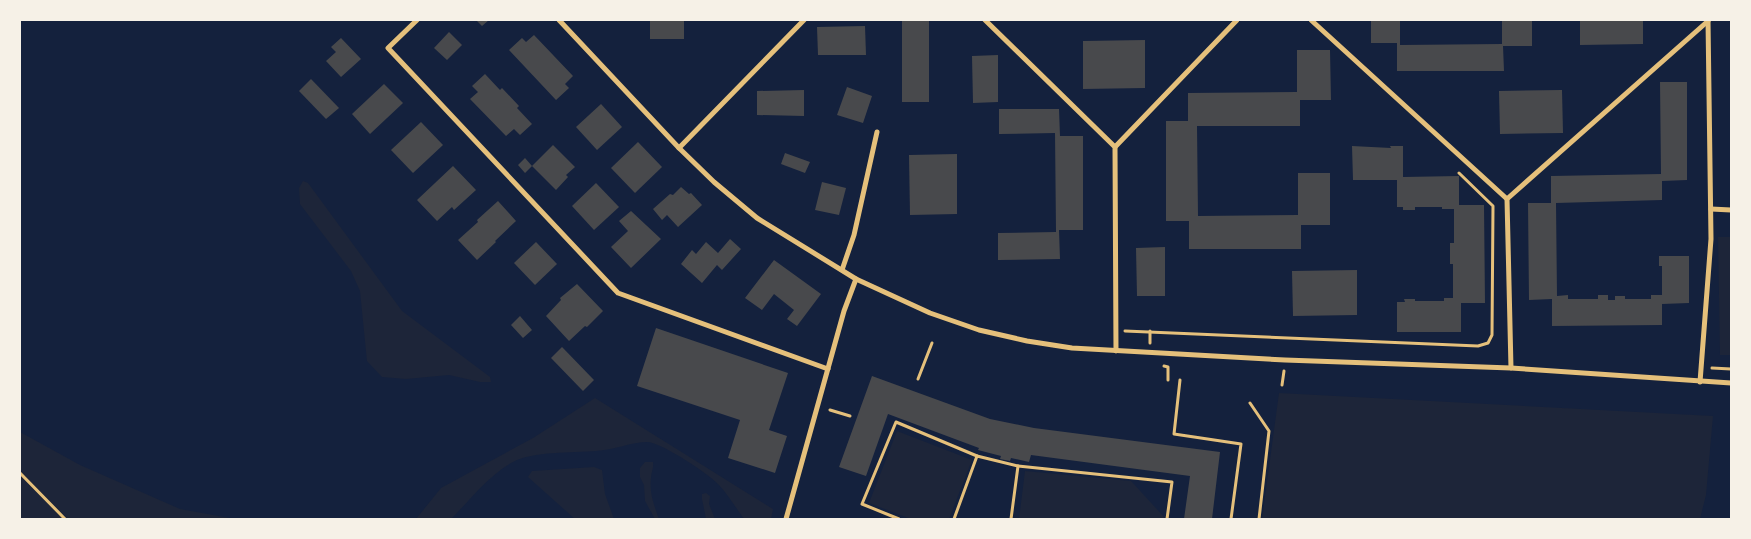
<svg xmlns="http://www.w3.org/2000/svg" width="1751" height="539" viewBox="0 0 1751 539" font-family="Mulish,sans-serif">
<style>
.green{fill:#1d2539}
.building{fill:#48494c}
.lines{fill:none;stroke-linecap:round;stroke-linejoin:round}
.path{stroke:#e5c07b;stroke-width:3}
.minor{stroke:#e5c07b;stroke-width:5}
</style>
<rect width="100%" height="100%" fill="#14213d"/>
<g class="green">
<polygon points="303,181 308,183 402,311 490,377 491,382 480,382 449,375 406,379 382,377 367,361 360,291 351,271 300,204 299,188"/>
<polygon points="1718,237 1731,237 1731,355 1720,355"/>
<polygon points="1279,393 1713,416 1706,495 1700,519 1262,519"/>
<path d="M 595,398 L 773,509 L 771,519 L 744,519 C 736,508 728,495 719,485 C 709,474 662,443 648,442 C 631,442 614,450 596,451 C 572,453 533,451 513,462 C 490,474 469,501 451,519 L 416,519 L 441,488 L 533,438 Z"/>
<polygon points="897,431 972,460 949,519 911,519 869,503"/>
<polygon points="20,432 80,465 180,509 235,519 20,519"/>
<path d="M 645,462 L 653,462 C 654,469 651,472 651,478 C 649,493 654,505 659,519 L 655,519 L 645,501 L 644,485 L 640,477 L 640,468 Z"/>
<polygon points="594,467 602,470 605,494 614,519 575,519 528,477 532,471"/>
<polygon points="1025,471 1131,481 1164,517 1164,519 1019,519"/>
<polygon points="706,493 710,496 709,504 715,519 706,519 702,499 702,494"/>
</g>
<g class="building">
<polygon points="476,20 489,20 482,26"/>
<rect x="650" y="20" width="34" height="19"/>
<rect x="902" y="20" width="27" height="82"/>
<polygon points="1371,20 1400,20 1400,45 1502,44 1502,20 1532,20 1532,46 1503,46 1504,71 1397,71 1397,43 1371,43"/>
<polygon points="1580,20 1643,20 1643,44 1580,45"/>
<polygon points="865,26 866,55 818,55 817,27"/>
<polygon points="449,32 462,45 447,60 434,48"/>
<polygon points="534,35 573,76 565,84 569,88 556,100 509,50 522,38 526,42"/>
<polygon points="341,38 361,59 341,77 326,61 336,52 331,47"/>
<polygon points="1145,40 1145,88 1083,89 1083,41"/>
<polygon points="1297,50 1330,50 1331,100 1300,100 1300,126 1197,126 1198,216 1298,215 1298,173 1330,173 1330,225 1301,225 1301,249 1189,249 1189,221 1166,221 1166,121 1188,121 1188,93 1297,92"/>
<polygon points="998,55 998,102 973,103 972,56"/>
<polygon points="485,74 500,90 502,88 519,106 517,108 532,124 520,135 514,129 506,136 470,99 478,92 472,86"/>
<polygon points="311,79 339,108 326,119 299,91"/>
<polygon points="1660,82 1687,82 1687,180 1662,181 1662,200 1556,203 1557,296 1568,295 1568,299 1598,299 1598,295 1608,295 1608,300 1615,300 1615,296 1625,296 1625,299 1651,299 1651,295 1662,295 1662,266 1659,266 1659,256 1689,256 1689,303 1662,304 1662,325 1552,326 1552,299 1529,300 1528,203 1551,203 1551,176 1661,174"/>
<polygon points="384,84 403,103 370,134 352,114"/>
<polygon points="847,87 872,96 863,123 837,115"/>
<polygon points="804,90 804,116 757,115 757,91"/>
<polygon points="1562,90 1563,133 1500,134 1499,91"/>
<polygon points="601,104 622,127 597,150 576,127"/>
<polygon points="999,109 1059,109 1060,136 1083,136 1083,230 1059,230 1060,259 998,260 998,233 1056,232 1055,133 999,134"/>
<polygon points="421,122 443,145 413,173 391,150"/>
<polygon points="638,142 662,167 635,193 611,168"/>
<polygon points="553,145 575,167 566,175 568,177 556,190 532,166 525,173 518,165 525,158 532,166"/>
<polygon points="1352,146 1391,148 1390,146 1403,146 1403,177 1459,176 1459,205 1484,205 1485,303 1461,303 1461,332 1397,332 1397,302 1405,302 1404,299 1415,299 1415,301 1444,301 1444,298 1453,298 1453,264 1450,264 1450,243 1454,243 1454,209 1442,209 1442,207 1415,207 1415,210 1403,210 1403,207 1397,207 1397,180 1353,180"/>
<polygon points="785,153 810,162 805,173 781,164"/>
<polygon points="957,154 957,214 910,215 909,155"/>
<polygon points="453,166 476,190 454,210 452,207 437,221 417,200"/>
<polygon points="822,182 846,188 839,215 815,210"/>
<polygon points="596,183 619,207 594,230 572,206"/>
<polygon points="681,187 689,194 691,193 702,205 678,227 667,215 662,220 653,209 670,194 673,195"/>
<polygon points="498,201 516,221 495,241 496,242 477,260 458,240 478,222 477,220"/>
<polygon points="631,211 661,239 631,268 611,247 628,231 619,221"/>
<polygon points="730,239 741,249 722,270 717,265 702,283 681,264 692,250 696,254 706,242 718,253"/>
<polygon points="536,242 557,264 535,285 514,263"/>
<polygon points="1165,247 1165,296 1137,296 1136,248"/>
<polygon points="774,260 821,294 797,326 787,319 794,310 774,294 762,310 745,298"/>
<polygon points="1357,270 1357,315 1293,316 1292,271"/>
<polygon points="577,284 603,311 587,327 585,326 569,341 546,316 561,300 560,298"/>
<polygon points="520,316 532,330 523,338 511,325"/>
<polygon points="656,328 788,373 769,430 787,436 775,473 728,458 740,420 637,386"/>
<polygon points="562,347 594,380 583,391 551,358"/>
<polygon points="872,376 990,419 1034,428 1220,452 1212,519 1184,519 1190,476 1031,455 1029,462 1011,458 1010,461 1000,459 1001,456 978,450 979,448 888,414 866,476 839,467"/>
</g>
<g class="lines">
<g class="path">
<polyline points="1125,331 1478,346 1488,343 1492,335 1493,206 1459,173"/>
<polyline points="1150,331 1150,343"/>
<polyline points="1164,366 1168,367 1168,380"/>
<polyline points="1712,368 1731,369"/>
<polyline points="918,379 932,343"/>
<polyline points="1180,380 1174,434 1241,444 1231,519"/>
<polyline points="1282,385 1284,371"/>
<polyline points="1250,403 1269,431 1259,519"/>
<polyline points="830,410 850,416"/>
<polyline points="1018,466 1172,482 1167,519"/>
<polyline points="20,473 65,519"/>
<polyline points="899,519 862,504 896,422 977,456"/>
<polyline points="954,519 977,456 1018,466 1011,519"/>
</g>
<g class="minor">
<polyline points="417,20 388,48 618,293 828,369"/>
<polyline points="559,20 679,148 714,182 757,218 856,279 844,311 786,519"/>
<polyline points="985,20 1115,147 1116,351"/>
<polyline points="1311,20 1507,199"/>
<polyline points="1115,147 1237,20"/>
<polyline points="679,148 804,20"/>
<polyline points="1711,209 1731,210"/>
<polyline points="842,270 854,235 877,132"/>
<polyline points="856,279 930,313 979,330 1027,341 1072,348 1285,360 1511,368 1731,383"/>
<polyline points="1511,368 1507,199 1708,21"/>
<polyline points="1700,382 1711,239 1708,20"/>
</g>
</g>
<rect width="1751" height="539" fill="none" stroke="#f6f1e7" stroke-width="42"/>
</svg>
